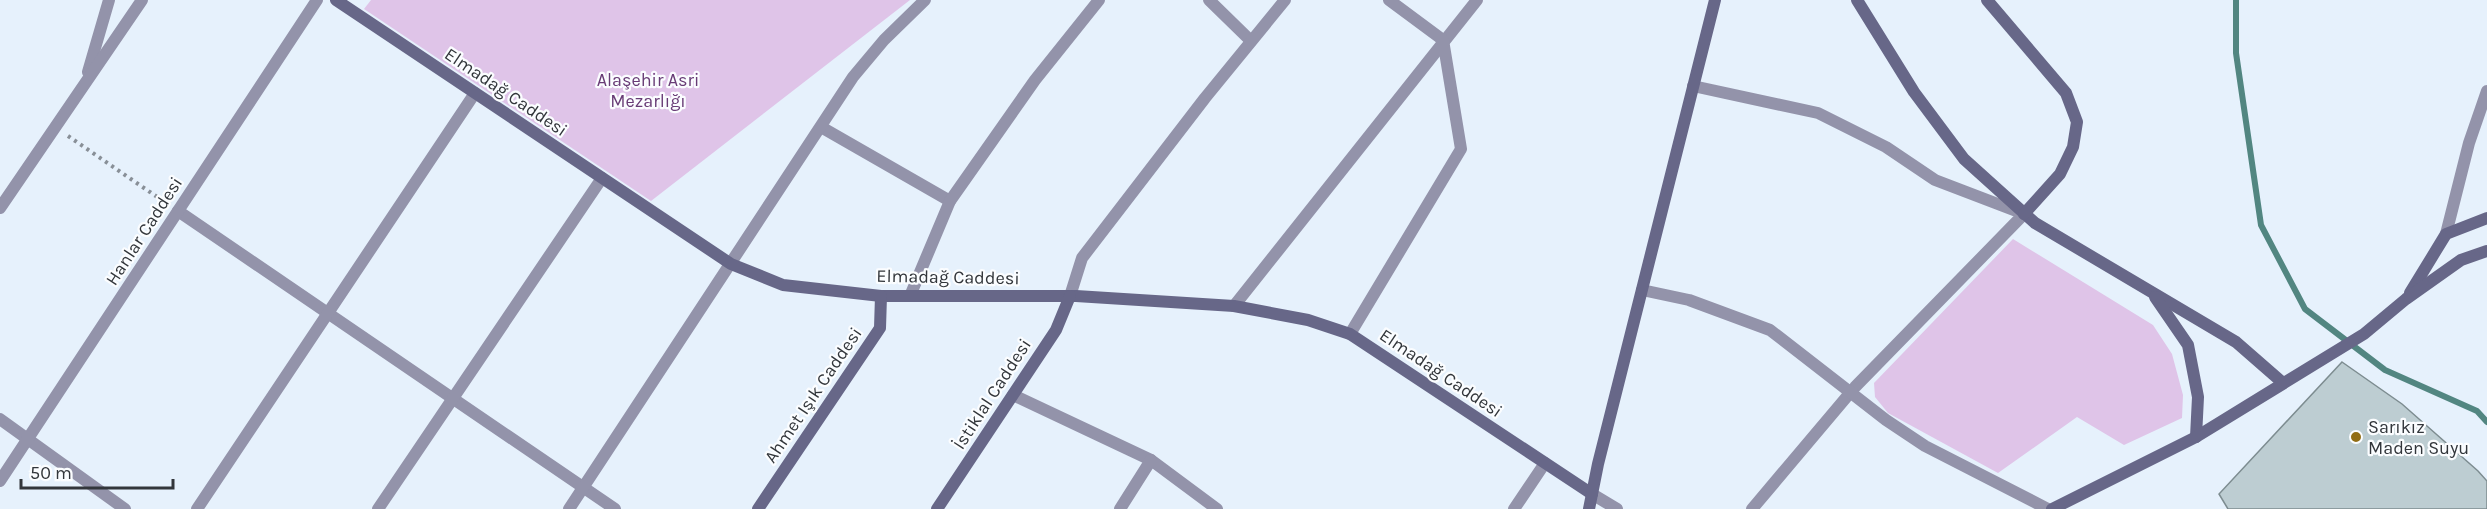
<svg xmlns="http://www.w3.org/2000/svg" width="2487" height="509" viewBox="0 0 2487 509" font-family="Karla,sans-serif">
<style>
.green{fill:#dfc4e8}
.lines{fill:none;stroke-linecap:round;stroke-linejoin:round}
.stream{stroke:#528681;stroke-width:6}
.building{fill:#bdcdd2;stroke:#7d8c90;stroke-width:1.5}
.path{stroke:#888f97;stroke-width:4;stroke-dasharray:3 4.5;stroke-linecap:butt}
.street{stroke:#9393aa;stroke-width:12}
.secondary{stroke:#676788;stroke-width:12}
.poi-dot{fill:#916d14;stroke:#fbfdff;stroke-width:2}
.labels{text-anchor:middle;stroke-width:4.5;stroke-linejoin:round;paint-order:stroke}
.park-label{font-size:18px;fill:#683c76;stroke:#fbfdff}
.street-label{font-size:18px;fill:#32363b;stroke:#fbfdff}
.poi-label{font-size:18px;fill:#32363b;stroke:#fbfdff;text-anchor:start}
</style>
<rect width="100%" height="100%" fill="#e6f1fc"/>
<g class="green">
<polygon points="371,0 910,0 651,201 364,9"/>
<polygon points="2013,239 2153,325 2172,354 2183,395 2182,418 2124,445 2077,417 1998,473 1888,413 1875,397 1874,383"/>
</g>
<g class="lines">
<polyline class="stream" points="2236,0 2236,53 2261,225 2305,309 2385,370 2477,411 2487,422"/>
</g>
<polygon class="building" points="2342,362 2402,404 2478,471 2487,481 2487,509 2228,509 2219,494"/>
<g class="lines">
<polyline class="path" points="68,136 166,203"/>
<g class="street">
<polyline points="1209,0 1251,41"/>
<polyline points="88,72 109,0"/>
<polyline points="1693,86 1818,113 1886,147 1935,180 2024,214 1855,387 1752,509"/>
<polyline points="821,127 950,201"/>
<polyline points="0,208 142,0"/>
<polyline points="178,211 615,509"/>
<polyline points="2446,234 2469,143 2487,91"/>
<polyline points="1642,290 1689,300 1770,330 1886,420 1925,446 2048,509"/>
<polyline points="910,296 950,201 1035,80 1099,0"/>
<polyline points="1070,296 1082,258 1205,98 1285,0"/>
<polyline points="1234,306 1477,0"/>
<polyline points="1350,334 1461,149 1443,40 1389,0"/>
<polyline points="1013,395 1151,460 1217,509"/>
<polyline points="0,419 125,509"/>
<polyline points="0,481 317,0"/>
<polyline points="1592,494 1617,509"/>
<polyline points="197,509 475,93"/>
<polyline points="378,509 602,178"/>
<polyline points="569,509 853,77 884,40 925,0"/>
<polyline points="1120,509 1151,460"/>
<polyline points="1514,509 1545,463"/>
</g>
<g class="secondary">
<polyline points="336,0 731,264 783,285 881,296 1076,296 1234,306 1308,320 1350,334 1592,494"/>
<polyline points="1857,0 1914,92 1964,159 2035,223 2236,342 2283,383"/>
<polyline points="1987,0 2066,93 2077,122 2073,147 2060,174 2024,214"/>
<polyline points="2410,293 2446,234 2487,218"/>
<polyline points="2155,297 2188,345 2198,397 2196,437"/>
<polyline points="758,509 880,328 881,296"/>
<polyline points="937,509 1056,330 1070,296"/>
<polyline points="1589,509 1598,464 1715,0"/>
<polyline points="2052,509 2196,437 2364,334 2406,299 2461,260 2487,251"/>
</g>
</g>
<circle class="poi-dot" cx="2356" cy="437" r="6"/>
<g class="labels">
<g class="park-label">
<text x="648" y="86">Alaşehir Asri<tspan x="648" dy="21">Mezarlığı</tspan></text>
</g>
<g class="street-label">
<text transform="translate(506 92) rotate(34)" y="6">Elmadağ Caddesi</text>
<text transform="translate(144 231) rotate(-57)" y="6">Hanlar Caddesi</text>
<text transform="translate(948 277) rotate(1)" y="6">Elmadağ Caddesi</text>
<text transform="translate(1441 373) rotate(34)" y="6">Elmadağ Caddesi</text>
<text transform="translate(992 394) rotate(-57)" y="6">İstiklal Caddesi</text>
<text transform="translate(813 395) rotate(-56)" y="6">Ahmet Işık Caddesi</text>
</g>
<g class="poi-label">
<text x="2368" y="433">Sarıkız<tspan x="2368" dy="21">Maden Suyu</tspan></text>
</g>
</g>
<path d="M21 479v9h152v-9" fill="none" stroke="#32363b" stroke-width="3"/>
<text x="30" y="479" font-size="18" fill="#32363b" stroke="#fbfdff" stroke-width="4.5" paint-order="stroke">50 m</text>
</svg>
